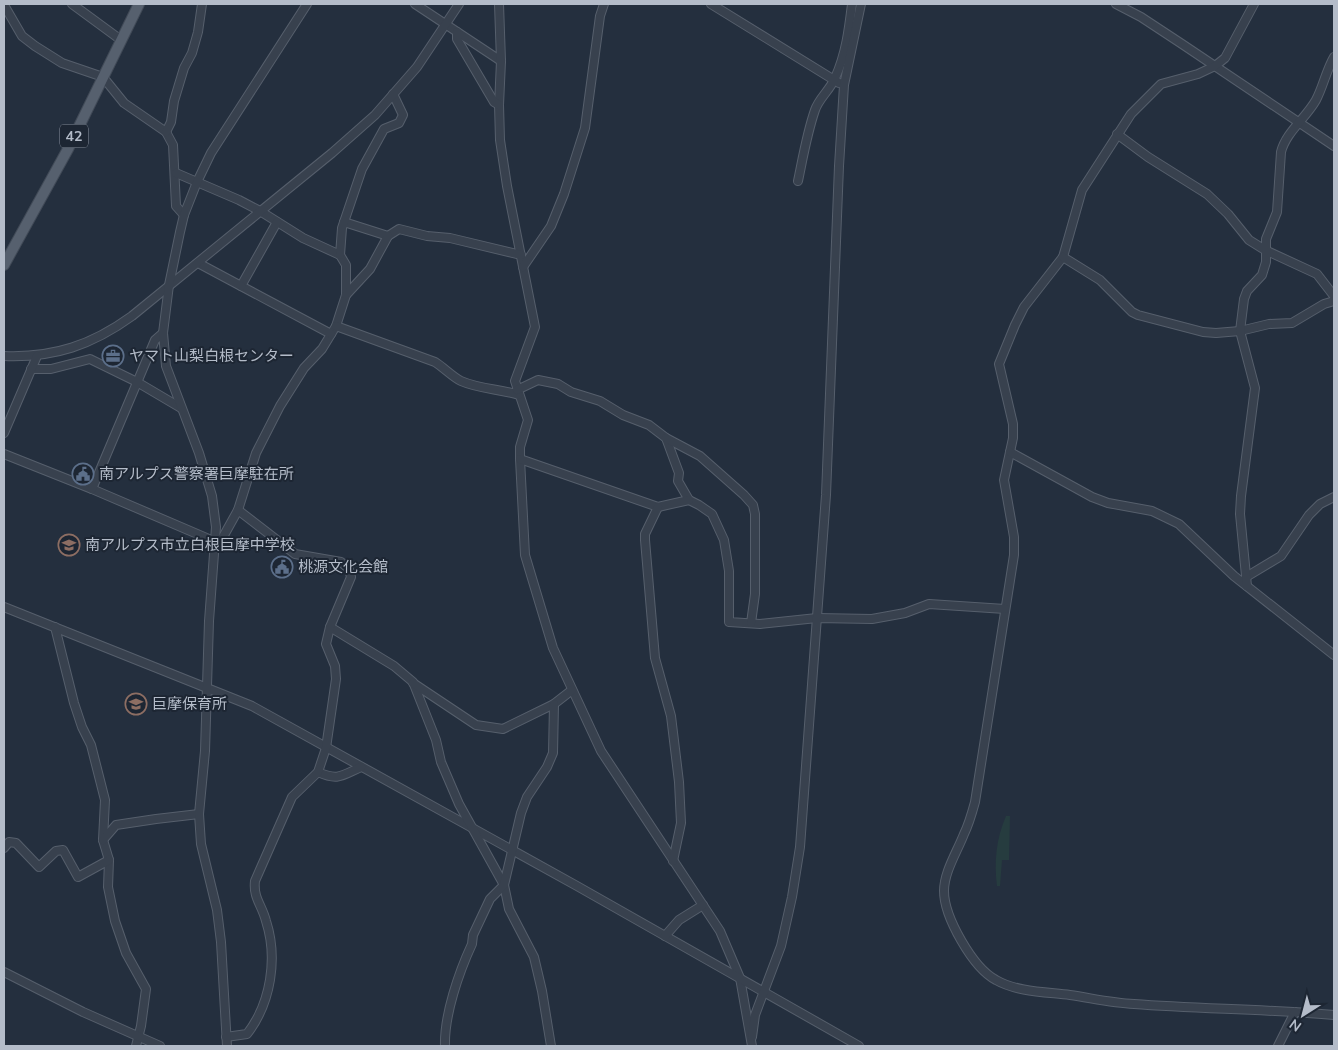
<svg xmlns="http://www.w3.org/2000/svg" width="1338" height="1050" viewBox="0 0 1338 1050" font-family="Mulish,'Noto Sans JP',sans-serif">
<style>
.green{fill:#263c3f}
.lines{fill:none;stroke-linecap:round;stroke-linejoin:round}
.minor-casing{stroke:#565f6c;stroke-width:10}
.major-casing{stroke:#414a57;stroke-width:12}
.minor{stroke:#38414e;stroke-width:8}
.major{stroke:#56606e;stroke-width:10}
.labels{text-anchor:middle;stroke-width:4;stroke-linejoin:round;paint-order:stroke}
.shield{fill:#1d2633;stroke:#878f9c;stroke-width:1}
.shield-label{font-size:14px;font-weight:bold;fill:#b4bcc9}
.poi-label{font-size:15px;fill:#b4bcc9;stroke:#1d2633;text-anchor:start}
</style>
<rect width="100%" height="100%" fill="#242f3e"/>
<path class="green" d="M 1006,816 L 1010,816 L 1009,860 L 1002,860 L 1000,886 L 997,886 C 994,862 996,839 1006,816 Z"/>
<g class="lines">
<g class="minor-casing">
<g id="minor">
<polyline points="72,4 121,40"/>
<polyline points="415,4 501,61"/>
<polyline points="499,4 501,61 499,105 500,140 507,186 535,327 515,381 528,420 520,447 520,459 525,555 553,648 601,751 720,931 740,978 752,1046"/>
<polyline points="711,4 839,83"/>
<polyline points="1116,4 1141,17 1182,44 1334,146"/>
<path d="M 1254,4 L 1225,58 L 1215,66 L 1198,74 L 1161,84 L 1131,114 L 1082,190 L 1063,257 L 1024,307 L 1015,325 L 999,364 L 1013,424 L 1013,438 L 1004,480 L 1014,537 L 1014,555 L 975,802 C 972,813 969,824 964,834 C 957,852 944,872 944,891 C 944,917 973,968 996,980 C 1017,992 1046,992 1070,995 C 1091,998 1112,1003 1134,1004 C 1200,1009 1267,1009 1334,1015"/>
<polyline points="4,5 22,36 35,46 62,63 103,77 124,103 166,132 173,145 176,206 184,215"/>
<polyline points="457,32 457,39 494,102 499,105"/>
<polyline points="166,132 171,122 174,101 184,68 192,53 198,32 202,4"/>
<polyline points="1117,134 1148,157 1207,194 1228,214 1249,240 1265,250 1317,274 1334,296"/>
<polyline points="176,173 239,200 260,211 303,238 340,255 346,265 346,295 336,326 322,349 304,368 280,406 256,453 238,510 223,537 216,542"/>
<path d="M 798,181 C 803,157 807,133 815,110 C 819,98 830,90 835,78 C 846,54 849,29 852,4"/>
<polyline points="277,222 241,286 331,334"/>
<polyline points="344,222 388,236 399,229 427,236 450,238 521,255"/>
<polyline points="340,255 342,228 362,169 384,129 399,123 403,115 393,94"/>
<polyline points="1063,257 1100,280 1132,312 1138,315 1203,332 1216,333 1240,331 1269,324 1292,323 1324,304 1334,301"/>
<polyline points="198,263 241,286"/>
<polyline points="523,267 551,226 564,194 585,128 600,16 604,4"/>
<polyline points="346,295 370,269 388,236"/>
<path d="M 336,326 L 435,362 C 443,367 454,378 461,381 C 479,389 500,389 519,395"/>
<path d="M 4,356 C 54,358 92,345 132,316 L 332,153 L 375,115 L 417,67 L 459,4"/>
<polyline points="31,369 51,369 90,359 137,382 181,408"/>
<polyline points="517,390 538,380 558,384 571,392 600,401 623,415 649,425 666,438 679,473 678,481 689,500 699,505 712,514 724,540 729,571 729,622 760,624 817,618 872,619 905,613 929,604 1005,609"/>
<polyline points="4,433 37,356"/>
<polyline points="666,438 700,456 744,495 753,505 755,514 755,594 751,623"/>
<polyline points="1010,452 1092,497 1108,503 1152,511 1179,524 1234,576 1334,655"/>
<polyline points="4,454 92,489 216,542"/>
<polyline points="520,459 658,507 689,500"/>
<polyline points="92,489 155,340 163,333"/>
<polyline points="658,507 645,534 645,540 655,658 671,716 679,782 681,823 673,861"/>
<polyline points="1246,577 1281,556 1309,515 1320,504 1334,497"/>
<path d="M 1247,586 L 1240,514 L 1241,496 L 1255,388 L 1240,331 L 1244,299 L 1247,291 L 1262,275 L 1266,262 L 1266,239 L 1277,212 L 1281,152 C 1286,132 1306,118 1316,100 C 1323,87 1326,71 1334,57"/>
<polyline points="4,607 252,706 577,886 859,1046"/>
<polyline points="55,627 74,703 82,727 91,745 105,800 103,840 109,860 108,887 115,921 126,953 146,989 141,1026 136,1046"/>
<polyline points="330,627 394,666 413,682 436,740 441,762 459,804 504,885 509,909 534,957 542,991 551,1046"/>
<polyline points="413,683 476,725 503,729 554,704 572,690"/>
<path d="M 318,772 C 338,781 341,776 361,767"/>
<polyline points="103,840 116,825 156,819 199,814"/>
<polyline points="4,848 9,842 16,843 39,867 56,851 63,850 78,877 109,860"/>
<polyline points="665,936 679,920 703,905"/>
<polyline points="4,972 83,1012 160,1046"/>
<path d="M 226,1037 L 247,1034 C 271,1003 278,958 266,921 C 262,905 253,898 255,881 L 292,797 L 318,772 L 326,748 L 336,679 L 335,666 L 326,644 L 330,627 L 351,577 L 349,569 L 341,562 L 295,554 L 238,510"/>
<polyline points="752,1037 755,1015 781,946 792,897 800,847 826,495 839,166 844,85 861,4"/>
<polyline points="227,1046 221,942 217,910 201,844 199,814 205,751 209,621 216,527 212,496 199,453 166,366 163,333 169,285 180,232 184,215 197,182 211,153 307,4"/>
<path d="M 445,1046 C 444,1015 459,972 472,944 L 473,935 L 490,899 L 504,885 L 521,813 L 527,797 L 547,767 L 553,753 L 554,704"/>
<polyline points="1278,1046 1295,1012"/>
</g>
</g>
<g class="major-casing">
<polyline id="major" points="4,265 68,149 139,4"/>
</g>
<use href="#minor" class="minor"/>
<use href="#major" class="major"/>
</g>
<defs>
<g id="office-ring" transform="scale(1.125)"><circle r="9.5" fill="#1d2633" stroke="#5c6f8a" stroke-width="1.5"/><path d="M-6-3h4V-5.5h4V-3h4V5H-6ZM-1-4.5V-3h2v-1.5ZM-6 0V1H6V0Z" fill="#5c6f8a"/></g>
<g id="civic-ring" transform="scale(1.125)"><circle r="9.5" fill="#1d2633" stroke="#5c6f8a" stroke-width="1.5"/><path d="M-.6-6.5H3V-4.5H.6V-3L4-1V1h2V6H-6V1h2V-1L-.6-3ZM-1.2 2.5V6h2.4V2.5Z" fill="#5c6f8a"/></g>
<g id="school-ring" transform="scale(1.125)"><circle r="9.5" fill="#1d2633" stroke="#8d6e63" stroke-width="1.5"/><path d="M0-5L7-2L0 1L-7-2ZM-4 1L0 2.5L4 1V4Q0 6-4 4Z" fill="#8d6e63"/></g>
</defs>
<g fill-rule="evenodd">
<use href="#office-ring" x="113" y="356"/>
<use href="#civic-ring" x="83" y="474"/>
<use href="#school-ring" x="69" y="545"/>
<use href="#civic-ring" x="282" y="567"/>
<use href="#school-ring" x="136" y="704"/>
</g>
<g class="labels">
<rect class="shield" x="60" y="124.5" width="28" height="23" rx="4"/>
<g class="shield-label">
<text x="74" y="141">42</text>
</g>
<g class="poi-label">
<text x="129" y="361">ヤマト山梨白根センター</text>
<text x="99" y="479">南アルプス警察署巨摩駐在所</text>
<text x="85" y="550">南アルプス市立白根巨摩中学校</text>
<text x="298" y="572">桃源文化会館</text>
<text x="152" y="709">巨摩保育所</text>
</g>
</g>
<rect width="1338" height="1050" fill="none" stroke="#b4bcc9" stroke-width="10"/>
<g transform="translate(1303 1015) rotate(216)" stroke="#1d2633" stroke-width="4" paint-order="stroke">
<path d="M0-4L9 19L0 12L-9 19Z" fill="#b4bcc9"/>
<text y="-8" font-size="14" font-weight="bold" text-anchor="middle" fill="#b4bcc9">N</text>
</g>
</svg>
